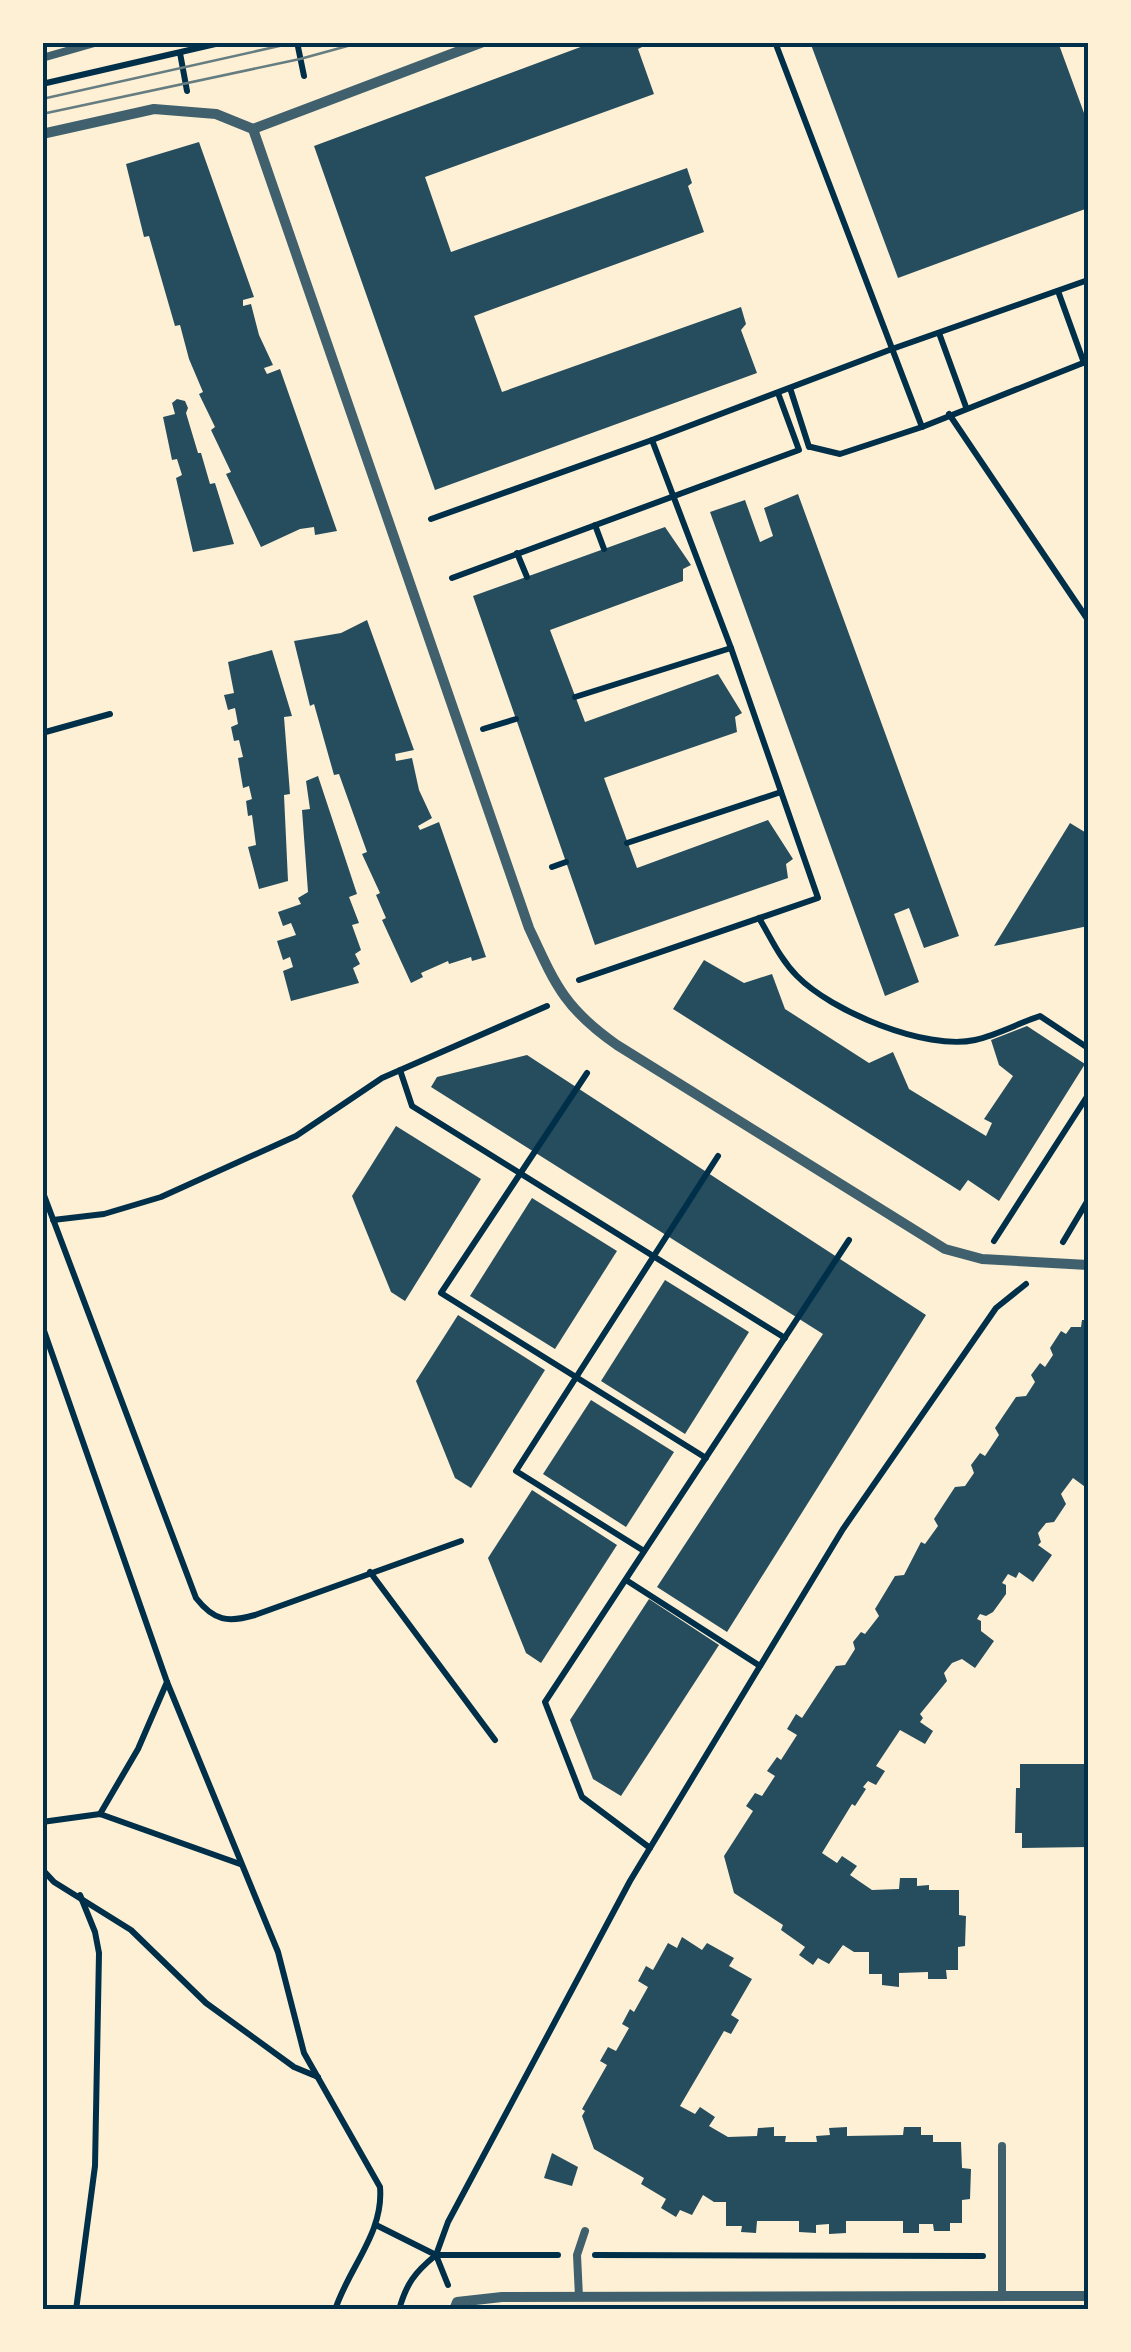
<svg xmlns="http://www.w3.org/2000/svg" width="1131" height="2352" viewBox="0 0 1131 2352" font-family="'DejaVu Sans',sans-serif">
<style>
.building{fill:#264d5e}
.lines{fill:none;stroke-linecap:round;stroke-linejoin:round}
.path{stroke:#003049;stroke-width:6}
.service{stroke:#3f606c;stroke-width:8}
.minor{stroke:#3f606c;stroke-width:10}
.tram{stroke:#657d81;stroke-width:2.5}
.neatline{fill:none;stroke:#003049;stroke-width:4}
</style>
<rect width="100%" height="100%" fill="#fdf0d5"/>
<g class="building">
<polygon points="594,42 643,42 644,46 638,49 654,94 425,177 451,252 687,168 692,183 688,186 704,232 474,316 502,392 741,307 746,324 741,330 757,373 435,490 314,146"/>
<polygon points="810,42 1058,42 1084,113 1088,111 1088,208 898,278"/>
<polygon points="199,142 254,297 243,300 243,306 251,304 259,335 273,365 264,368 267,374 280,369 337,531 315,535 314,527 300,529 261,547 226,474 231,472 211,430 215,427 199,394 203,392 189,359 180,325 175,326 149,236 144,237 126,164"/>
<polygon points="177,399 185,401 188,408 186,413 198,453 201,453 210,484 215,483 234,544 193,552 176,478 182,475 177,459 172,460 163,417 175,414 172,403"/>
<polygon points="798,494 959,936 924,948 909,908 894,914 919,982 885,996 710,512 745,500 760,542 773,536 764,508"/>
<polygon points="665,527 691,565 683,569 683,581 550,630 585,722 718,674 742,713 735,717 737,732 604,778 637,868 768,820 793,859 786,864 788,878 595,945 473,596"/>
<polygon points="367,620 414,750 395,754 396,761 412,758 419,790 432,818 418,826 420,830 439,822 486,957 472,961 471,957 449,964 448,961 421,973 423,977 411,983 382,920 386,918 376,895 380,893 362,854 367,852 339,774 334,775 314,704 310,706 294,641 341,633"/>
<polygon points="272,650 292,716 284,717 290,794 284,795 288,881 259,889 248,847 256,845 252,815 248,816 246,801 252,799 249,786 243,788 238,758 243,757 239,740 234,741 231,727 238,724 235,708 228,710 224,695 234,693 228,662"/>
<polygon points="318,776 357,894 349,897 359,923 352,925 361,950 355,954 360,964 353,968 359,983 291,1001 283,971 293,967 290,957 283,960 277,941 296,935 291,923 283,926 278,912 301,904 298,898 308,892 302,810 310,809 306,781"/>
<polygon points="1070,823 1088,834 1088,926 994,946"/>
<polygon points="704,960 744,983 772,974 785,1009 869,1063 893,1052 909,1089 986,1136 992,1123 984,1119 1013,1076 999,1065 991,1040 1027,1026 1085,1064 999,1201 968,1180 960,1191 673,1009"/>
<polygon points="527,1055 926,1315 727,1632 657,1587 823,1334 431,1087 437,1077"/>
<polygon points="396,1126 481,1179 405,1301 391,1292 352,1196"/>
<polygon points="532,1198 617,1251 555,1349 470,1296"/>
<polygon points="665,1280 749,1332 685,1434 601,1381"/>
<polygon points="458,1315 545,1370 471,1488 455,1478 416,1381"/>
<polygon points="1082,1320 1088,1320 1088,1489 1073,1478 1061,1494 1066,1504 1054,1522 1046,1523 1038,1533 1041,1542 1038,1545 1052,1555 1033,1582 1019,1572 1016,1578 1008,1574 1002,1583 1006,1585 1006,1594 993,1612 986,1616 980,1614 977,1619 981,1621 981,1631 994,1641 975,1668 962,1659 952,1663 944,1673 947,1681 920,1714 923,1718 920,1722 933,1731 925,1744 900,1730 876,1766 885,1771 876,1785 868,1781 863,1787 866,1789 855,1806 852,1804 822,1853 837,1863 842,1856 857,1866 850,1875 872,1890 899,1889 900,1878 917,1878 917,1886 929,1885 929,1890 959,1890 959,1915 966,1916 965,1946 958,1947 958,1970 946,1970 947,1979 928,1979 928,1972 899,1973 899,1987 882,1985 882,1974 869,1974 869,1952 854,1952 843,1945 829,1964 818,1958 813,1965 799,1955 805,1947 781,1930 783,1925 734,1893 724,1856 753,1811 746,1806 755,1793 762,1796 775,1776 767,1771 777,1757 781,1760 797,1735 787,1729 796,1714 802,1718 836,1666 845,1665 855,1649 853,1642 861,1632 865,1634 879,1616 875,1609 895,1576 904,1575 921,1542 925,1544 938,1526 934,1519 955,1487 965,1486 974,1473 971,1465 980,1453 985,1456 999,1435 995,1428 1016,1397 1026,1396 1035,1382 1031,1375 1040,1363 1045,1367 1053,1355 1050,1348 1061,1331 1066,1334 1071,1327 1081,1327"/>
<polygon points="591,1400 674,1452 626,1527 543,1474"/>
<polygon points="532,1490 617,1545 541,1663 526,1653 488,1558"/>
<polygon points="649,1599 719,1645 621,1796 593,1779 570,1720"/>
<polygon points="1020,1764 1088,1764 1088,1847 1022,1848 1022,1833 1015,1833 1016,1788 1020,1788"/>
<polygon points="682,1937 702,1950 707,1943 734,1958 729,1966 752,1979 731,2015 739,2020 731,2034 724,2031 680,2106 695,2114 700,2107 715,2117 709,2126 728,2137 757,2136 758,2128 774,2127 774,2136 786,2136 785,2142 817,2142 816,2136 830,2135 829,2128 847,2127 847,2136 903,2135 904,2127 921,2127 921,2135 933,2135 933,2142 961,2142 962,2168 971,2169 970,2199 962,2200 962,2223 950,2223 950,2231 934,2231 933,2224 919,2224 919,2233 903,2233 903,2221 846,2221 846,2233 829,2234 829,2224 816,2225 816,2233 799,2232 799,2221 757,2221 756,2233 741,2232 742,2226 726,2226 726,2202 714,2202 703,2195 692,2215 680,2210 676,2217 661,2208 666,2199 641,2184 644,2178 594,2149 582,2116 585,2111 582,2109 607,2065 600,2061 608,2047 616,2051 629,2028 622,2024 630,2009 634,2012 648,1987 638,1981 646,1966 653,1970 668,1943 677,1948"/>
<polygon points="552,2153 578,2167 572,2186 544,2178"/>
</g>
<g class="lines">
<g class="path">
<polyline points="297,42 304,76"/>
<polyline points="775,42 922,427 1088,361"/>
<polyline points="180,53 187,91"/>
<polyline points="42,84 224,42"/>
<polyline points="1058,291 1084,363"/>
<polyline points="939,333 966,407"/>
<polyline points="790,388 809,447"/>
<polyline points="949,414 1088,620"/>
<polyline points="811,447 840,454 922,427"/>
<polyline points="431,519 652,440"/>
<polyline points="595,525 604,549"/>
<polyline points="517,553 527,577"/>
<polyline points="452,578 799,450 778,393"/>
<polyline points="575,697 731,648"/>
<polyline points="483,729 516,719"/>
<polyline points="42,733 110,714"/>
<polyline points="627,843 781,792"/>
<polyline points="552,867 566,862"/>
<path d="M 759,918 C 771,938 780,959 797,976 C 831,1011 926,1051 975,1040 C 997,1035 1019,1023 1040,1016 L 1088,1048"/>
<polyline points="579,980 818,898 731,648 652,440 892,349 1088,280"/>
<polyline points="400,1070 412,1106 785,1338"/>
<polyline points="587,1073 441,1293 706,1458"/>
<path d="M 42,1190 L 196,1598 C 214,1621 228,1623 255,1615 L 461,1541"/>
<polyline points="53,1220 104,1214 161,1197 296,1136 382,1078 547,1006"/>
<polyline points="994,1241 1088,1095"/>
<polyline points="1063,1242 1088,1200"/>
<path d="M 42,1325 L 167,1682 L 278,1952 L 304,2053 L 380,2187 C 384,2233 349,2267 335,2310"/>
<polyline points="644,1551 516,1471 718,1156"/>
<polyline points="370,1572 495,1740"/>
<polyline points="626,1580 760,1666"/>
<polyline points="100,1814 138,1749 167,1682"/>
<polyline points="42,1822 100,1814 240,1864"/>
<polyline points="650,1848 582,1797 545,1702 849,1240"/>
<polyline points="42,1869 54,1882 131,1930 206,2003 294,2067 318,2077"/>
<polyline points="376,2225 436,2255 558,2255"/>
<polyline points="595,2255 983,2256"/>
<polyline points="448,2285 436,2255 448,2222 630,1881 843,1529 996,1308 1026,1284"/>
<polyline points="76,2310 95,2166 99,1953 95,1932 80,1895"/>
<path d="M 399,2310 C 406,2284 415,2272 436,2255"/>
</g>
<g class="service">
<polyline points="42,58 98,42"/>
<polyline points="1002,2146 1002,2296"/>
<polyline points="579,2297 577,2255 585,2231"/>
</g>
<g class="minor">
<path d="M 253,129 L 529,928 C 555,984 564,1008 617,1045 L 945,1249 L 982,1259 L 1088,1265"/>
<polyline points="253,129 483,42"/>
<polyline points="42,134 154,109 216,114 253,129"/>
<polyline points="454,2310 457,2302 502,2297 1088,2296"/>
</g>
<g class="tram">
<polyline points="42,99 297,42"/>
<polyline points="42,114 300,59 362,42"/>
</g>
</g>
<rect width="1131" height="2352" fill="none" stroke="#fdf0d5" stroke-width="90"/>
<rect x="45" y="45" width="1041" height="2262" class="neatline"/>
</svg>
